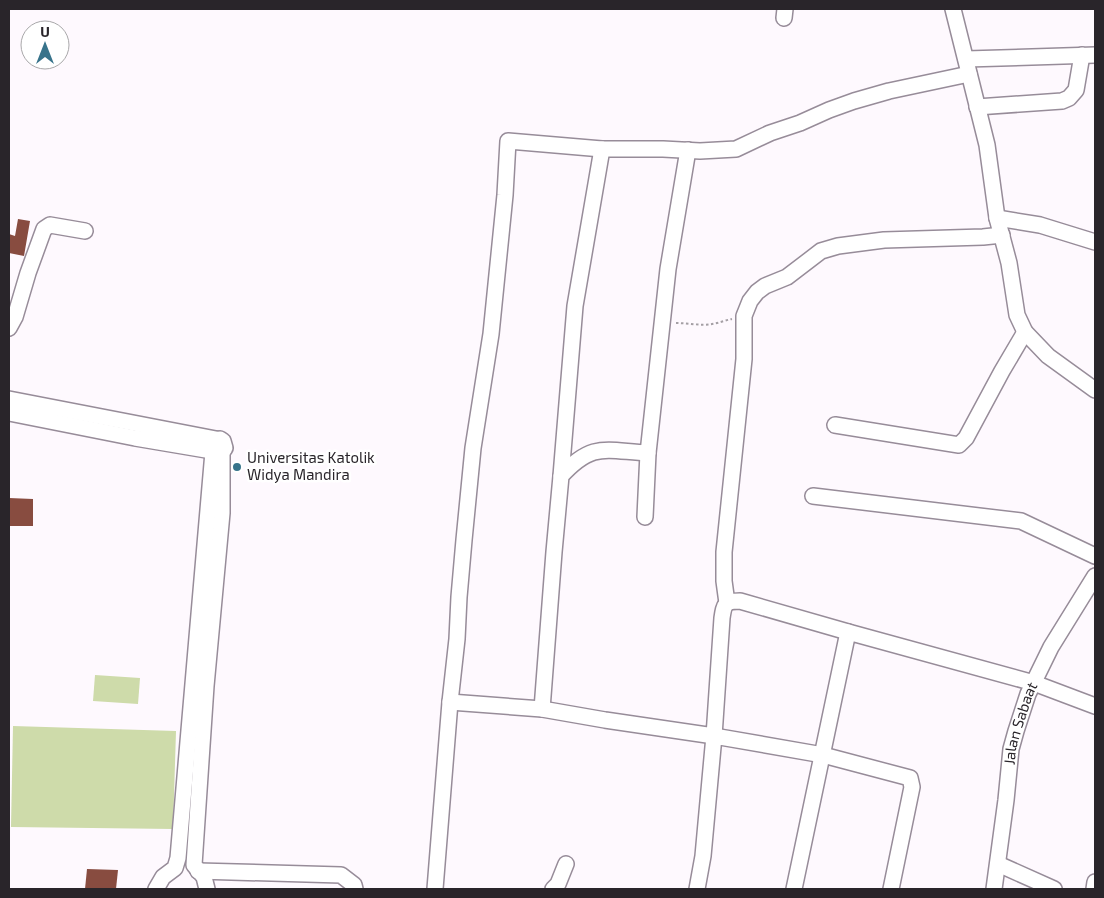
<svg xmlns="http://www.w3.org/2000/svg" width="1104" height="898" viewBox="0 0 1104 898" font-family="'Exo 2',sans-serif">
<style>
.green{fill:#cedbaa}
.building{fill:#884c40}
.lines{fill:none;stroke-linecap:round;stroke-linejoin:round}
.minor-casing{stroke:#978c99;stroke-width:18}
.path{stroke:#a49fa4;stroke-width:2;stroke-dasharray:2.5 2.5;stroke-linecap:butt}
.minor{stroke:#fff;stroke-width:15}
.poi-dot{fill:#37738b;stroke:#fff;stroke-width:2}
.labels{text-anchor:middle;stroke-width:5;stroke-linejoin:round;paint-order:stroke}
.poi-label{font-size:15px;fill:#29252a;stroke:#fff;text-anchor:start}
.street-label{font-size:15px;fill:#29252a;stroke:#fff}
</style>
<rect width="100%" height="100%" fill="#fef9fe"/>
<g class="green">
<polygon points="95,675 140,678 138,704 93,701"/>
<polygon points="13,726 176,731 173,829 11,827"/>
</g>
<g class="building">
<polygon points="18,219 30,221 24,256 9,253 9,234 15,236"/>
<polygon points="9,498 33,499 33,526 9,526"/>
<polygon points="87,869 118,870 116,889 85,889"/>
</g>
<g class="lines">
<g class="minor-casing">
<g id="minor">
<polyline points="953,9 987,145 997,218 1009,263 1017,315 1025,332 1048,356 1095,390"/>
<polyline points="784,18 785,9"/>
<polyline points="966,59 1095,55"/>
<polyline points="977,107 1062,101 1069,98 1076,90 1082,55"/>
<polyline points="997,218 1040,225 1095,242"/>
<polyline points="9,328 15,317 28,273 44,229 50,225 85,231"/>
<polyline points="9,399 216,439"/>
<polyline points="9,413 135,438 212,451 218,454 222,452 225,448 223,441 220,439 213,441 210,447 212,451"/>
<polyline points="835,425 959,445 966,438 1002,371 1025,332"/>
<polyline points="561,476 575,306 602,149"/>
<polyline points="813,496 1021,521 1095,556"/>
<polyline points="645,517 648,453"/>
<polyline points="727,603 724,581 724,552 744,359 744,316 750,301 757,292 765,286 787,277 821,251 838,246 884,240 983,237 1002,235"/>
<path d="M 450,702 L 542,709 L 605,720 L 714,736 L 722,618 C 724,604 725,601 740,601 L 848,632"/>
<path d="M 542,709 L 554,552 L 561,476 C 593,441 606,451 648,453 L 668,269 L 688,150"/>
<polyline points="998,864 1054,889"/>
<polyline points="198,871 341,875 354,885 355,889"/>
<polyline points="156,889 163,877 175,868 178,858 213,452"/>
<polyline points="207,889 204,877 194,865 206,686 222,513 222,452"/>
<polyline points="435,889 450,702 457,639 459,597 464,540 473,448 491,334 505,195 508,141 602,149 663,149 700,151 736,149 770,133 800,123 829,110 854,101 889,91 969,74"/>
<polyline points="553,889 558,884 566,864"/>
<polyline points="697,889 703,856 714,736 823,755 910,778 912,787 891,889"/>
<polyline points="794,889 848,632 1034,683 1095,706"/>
<path id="s1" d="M 994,889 L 1006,800 L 1011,749 L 1016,731 L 1028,694 L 1051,647 L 1095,576"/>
<polyline points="1094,889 1095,882"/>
</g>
</g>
<path class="path" d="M 676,323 C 688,323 701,326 712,324 C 719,323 726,320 732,319"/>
<use href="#minor" class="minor"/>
</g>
<circle class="poi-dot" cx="237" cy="467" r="5"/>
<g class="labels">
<g class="poi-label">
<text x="247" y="463">Universitas Katolik<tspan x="247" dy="17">Widya Mandira</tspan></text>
</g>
<g class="street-label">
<text dy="5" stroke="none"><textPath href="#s1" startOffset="168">Jalan Sabaat</textPath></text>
</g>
</g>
<rect width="1104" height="898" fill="none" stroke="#29252a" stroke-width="20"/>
<g transform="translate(45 45)"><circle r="24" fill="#ffffff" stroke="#a9a8aa"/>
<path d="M0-4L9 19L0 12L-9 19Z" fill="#37738b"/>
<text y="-8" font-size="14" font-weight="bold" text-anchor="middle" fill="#29252a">U</text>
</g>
</svg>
